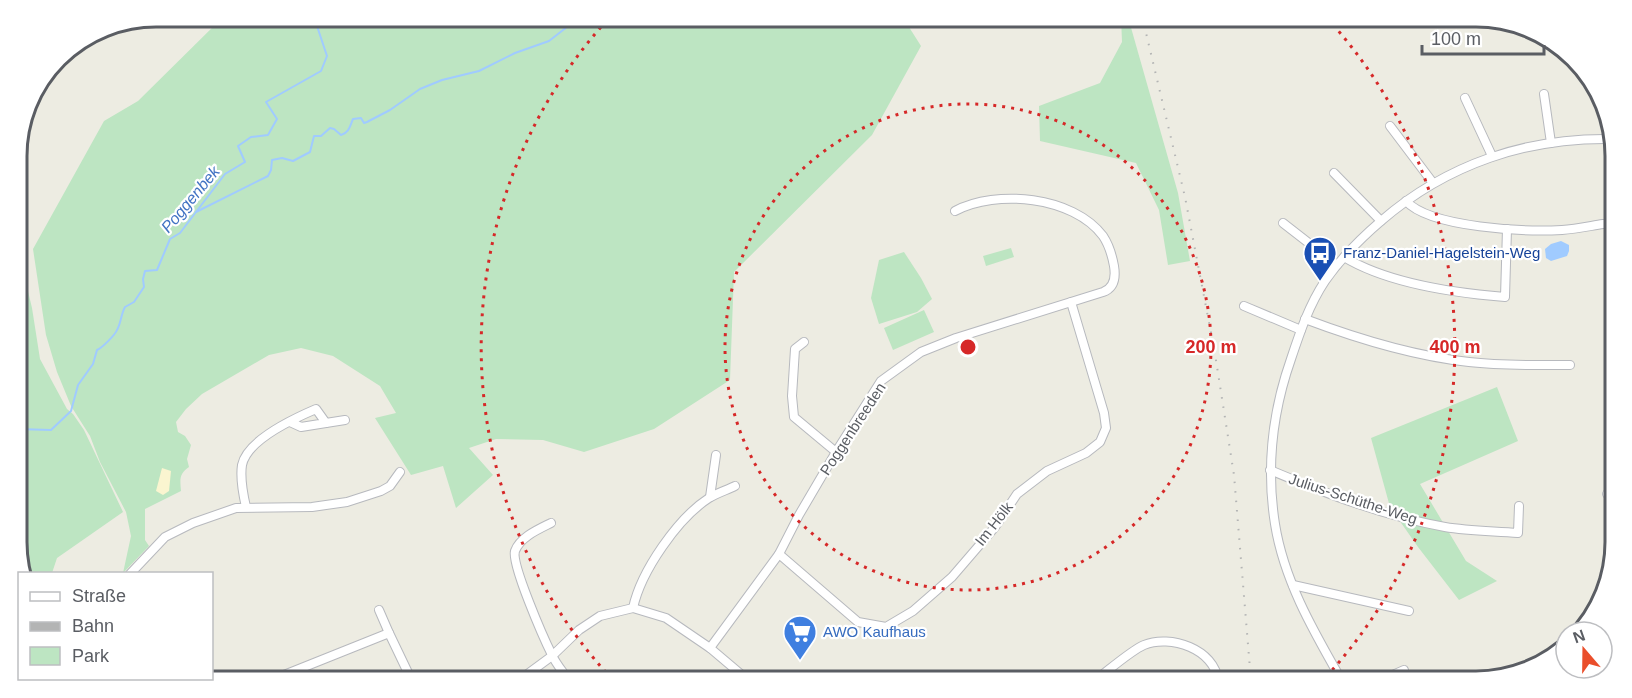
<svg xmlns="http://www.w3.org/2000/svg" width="1632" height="698" viewBox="0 0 1632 698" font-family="Helvetica,sans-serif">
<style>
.green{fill:#bde5c2}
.sand{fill:#faf5d0}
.water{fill:#a0cbff}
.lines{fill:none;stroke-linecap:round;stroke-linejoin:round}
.stream{stroke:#a0cbff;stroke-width:2}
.minor-casing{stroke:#b7b9be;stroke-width:10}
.minor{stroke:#fff;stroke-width:8}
.rail{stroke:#b3b4b4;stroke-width:2;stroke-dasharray:1.5 8;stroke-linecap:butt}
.ring{fill:none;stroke:#d62828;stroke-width:3;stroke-dasharray:3 6}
.labels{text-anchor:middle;stroke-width:4.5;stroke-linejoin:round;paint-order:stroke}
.transit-label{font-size:15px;fill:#164399;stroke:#fff;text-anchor:start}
.street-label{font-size:15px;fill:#5a5d63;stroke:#fff}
.shop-label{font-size:15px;fill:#366cbe;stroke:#fff;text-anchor:start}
.water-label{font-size:16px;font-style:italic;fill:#4273c3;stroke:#fff}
.rim{fill:none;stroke:#5a5d63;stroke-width:3}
.centre{fill:#d62828;stroke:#fff;stroke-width:3}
.ring-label{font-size:18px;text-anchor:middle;font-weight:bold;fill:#d62828;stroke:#fff;stroke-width:4.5;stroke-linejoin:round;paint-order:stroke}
</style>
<rect width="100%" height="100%" fill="#edece2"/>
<g class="green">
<path d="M 902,16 L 921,46 L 872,135 L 734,272 L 730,380 L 654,429 L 584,452 L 543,440 L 496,439 L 469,448 L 493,475 L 456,508 L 443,466 L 411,475 L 375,418 L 396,413 L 380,386 L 333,356 L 301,348 L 269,355 L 202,394 L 186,409 L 176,422 L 178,432 L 185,436 L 191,445 L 187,459 L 189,467 C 179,474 180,479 181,491 L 145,509 L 145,540 L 149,546 L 123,573 L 131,536 L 126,512 L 100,462 L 90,436 L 71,406 L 57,372 L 46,335 L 33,249 L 104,121 L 138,101 L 223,17 Z"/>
<polygon points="1121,17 1128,17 1178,193 1190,261 1168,265 1159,210 1136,163 1040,141 1039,106 1100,83 1122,42"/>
<polygon points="17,245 32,308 40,359 67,409 73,414 84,430 123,512 57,558 52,573 23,573 18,561"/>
<polygon points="1011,248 1014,257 986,266 983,256"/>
<polygon points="904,252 921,278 932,299 917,312 879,324 871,298 879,260"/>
<polygon points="924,310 934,332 893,350 884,328"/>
<polygon points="1497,387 1518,441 1420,484 1466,561 1497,581 1459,600 1418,547 1390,507 1371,438"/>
</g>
<polygon class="sand" points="162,468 171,471 169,491 163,495 156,491"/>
<polygon class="water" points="1561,241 1569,245 1569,251 1567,256 1551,261 1546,258 1545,249 1551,244"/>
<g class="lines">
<g class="stream">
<path d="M 196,212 L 268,176 L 271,170 L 272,160 L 282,158 L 293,161 L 310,152 L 314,136 L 321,136 L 330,128 L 334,129 L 341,135 C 349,133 350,126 353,119 L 361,118 L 364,123 L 367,122 L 390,110 L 420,89 L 442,80 L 479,71 L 515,53 L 549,41 L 581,16"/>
<path d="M 17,429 L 51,430 L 71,411 L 78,385 L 93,364 L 97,350 C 102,348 115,335 117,330 C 121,323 121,314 125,307 L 134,302 L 144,287 L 143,279 L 145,271 L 157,270 L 170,239 L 180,233 L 225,174 L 245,162 L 238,146 L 251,137 L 268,135 L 277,119 L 266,102 L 321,71 L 327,56 L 315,20 L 320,16"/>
</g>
<g class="minor-casing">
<g id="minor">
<polyline points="1544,94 1551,143"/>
<polyline points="1465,98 1492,156"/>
<polyline points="1390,126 1433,183"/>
<polyline points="1334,173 1381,221"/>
<path d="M 1406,201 C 1430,228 1527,232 1562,230 C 1576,229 1590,226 1603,224"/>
<polyline points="1283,223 1337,265"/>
<path d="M 1344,257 C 1387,283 1455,293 1505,297 L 1507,229"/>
<polyline points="1244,306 1301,330"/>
<path d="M 1305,319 C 1358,339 1413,356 1469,362 C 1503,366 1537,365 1570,365"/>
<polyline points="804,342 795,349 792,396 794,417 836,452"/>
<polyline points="326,423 345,420"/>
<path d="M 1270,470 C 1327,494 1384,516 1445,527 C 1469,531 1494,531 1518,533 L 1519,506"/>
<polyline points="1607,494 1615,493"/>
<polyline points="710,497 716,455"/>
<path d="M 246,507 C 243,494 240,478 242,465 C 247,440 295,418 316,409 L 326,423 L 301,427 L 290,422"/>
<path d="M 551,523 C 539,529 520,537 515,551 C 511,564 544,639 552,655 C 556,664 564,673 569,681"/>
<polyline points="779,554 858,622 886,627 913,611 952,577 995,527 1017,494 1047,471 1086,453 1100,442 1106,428 1104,413 1071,302"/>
<polyline points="130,574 165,537 193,523 236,508 312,507 347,502 381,491 390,486 400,472"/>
<polyline points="1293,585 1409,611"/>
<path d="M 633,608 C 641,571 678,518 709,498 C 717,493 727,490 735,486"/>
<polyline points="379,610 389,633"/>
<path d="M 710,648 L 779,554 L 799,515 L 836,452 L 881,381 L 921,352 L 956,338 L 1103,292 C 1114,288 1116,278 1114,266 C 1112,255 1109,245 1103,236 C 1073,196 996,189 955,211"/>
<polyline points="269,681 389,633 412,681"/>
<polyline points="518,681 552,656 579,630 600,616 633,608 666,618 710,648 749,681"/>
<path d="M 1094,681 C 1107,672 1130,651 1144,645 C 1170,634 1215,649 1218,681"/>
<path d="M 1342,681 C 1314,632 1284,581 1275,524 C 1266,467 1272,413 1291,359 C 1300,332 1309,305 1325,281 C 1341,258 1360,239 1381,221 C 1447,164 1527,137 1614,139"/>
<polyline points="1379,681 1404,670"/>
</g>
</g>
<use href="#minor" class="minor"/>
<polyline class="rail" points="1142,16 1185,197 1215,354 1234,475 1251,681"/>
</g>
<g class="ring">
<circle cx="968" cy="347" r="243"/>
<path d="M612 679A487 487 0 0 1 609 18M1327 18A487 487 0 0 1 1324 679"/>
</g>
<defs>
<g id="bus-pin" transform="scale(1.725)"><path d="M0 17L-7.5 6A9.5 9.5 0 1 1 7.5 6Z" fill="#1a4fb4" stroke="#fff"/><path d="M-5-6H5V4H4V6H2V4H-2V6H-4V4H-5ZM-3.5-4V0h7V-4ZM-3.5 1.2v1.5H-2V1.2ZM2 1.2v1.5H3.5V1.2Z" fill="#fff"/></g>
<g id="supermarket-pin" transform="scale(1.725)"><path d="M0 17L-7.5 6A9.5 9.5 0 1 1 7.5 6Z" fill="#3f7fe0" stroke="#fff"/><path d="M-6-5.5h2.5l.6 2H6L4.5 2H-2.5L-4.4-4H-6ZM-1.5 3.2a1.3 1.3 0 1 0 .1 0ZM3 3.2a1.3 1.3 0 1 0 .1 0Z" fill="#fff"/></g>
</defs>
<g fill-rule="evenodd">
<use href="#bus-pin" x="1320" y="253"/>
<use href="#supermarket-pin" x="800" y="632"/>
</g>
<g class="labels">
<g class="transit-label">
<text x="1343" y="258">Franz-Daniel-Hagelstein-Weg</text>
</g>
<g class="street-label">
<text transform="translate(853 429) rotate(-57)" y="5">Poggenbreeden</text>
<text transform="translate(1353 499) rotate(18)" y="5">Julius-Schüthe-Weg</text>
<text transform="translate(994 524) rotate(-52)" y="5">Im Hölk</text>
</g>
<g class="shop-label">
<text x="823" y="637">AWO Kaufhaus</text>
</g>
<g class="water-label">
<text transform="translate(190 199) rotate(-50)" y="6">Poggenbek</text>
</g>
</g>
<path d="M0 0H1632V698H0ZM156 27H1476A129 129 0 0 1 1605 156V542A129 129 0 0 1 1476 671H156A129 129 0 0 1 27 542V156A129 129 0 0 1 156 27Z" fill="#fff" fill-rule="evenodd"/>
<path class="rim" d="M156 27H1476A129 129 0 0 1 1605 156V542A129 129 0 0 1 1476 671H156A129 129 0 0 1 27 542V156A129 129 0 0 1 156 27Z"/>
<circle cx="968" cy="347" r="9" class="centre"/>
<g class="ring-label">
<text x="1211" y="353">200 m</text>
<text x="1455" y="353">400 m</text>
</g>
<rect x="18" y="572" width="195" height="108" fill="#ffffff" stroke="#bdbec1" stroke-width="1.5"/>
<rect x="30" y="592" width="30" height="9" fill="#ffffff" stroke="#bdbec1" stroke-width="1.5"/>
<text x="72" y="602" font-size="18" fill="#5a5d63">Straße</text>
<rect x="30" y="622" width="30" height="9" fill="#b3b4b4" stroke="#bdbec1" stroke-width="1.5"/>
<text x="72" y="632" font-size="18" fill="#5a5d63">Bahn</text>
<rect x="30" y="647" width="30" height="18" fill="#bde5c2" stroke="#bdbec1" stroke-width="1.5"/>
<text x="72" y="662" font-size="18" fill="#5a5d63">Park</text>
<g transform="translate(1584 650) rotate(340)"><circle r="28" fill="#ffffff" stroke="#bdbec1" stroke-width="1.5"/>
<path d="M0-4.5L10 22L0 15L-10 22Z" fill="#ea4e2b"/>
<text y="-9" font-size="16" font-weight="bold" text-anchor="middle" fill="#5a5d63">N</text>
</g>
<path d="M1422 45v9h122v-9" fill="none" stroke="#5a5d63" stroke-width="3"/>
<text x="1431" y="45" font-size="18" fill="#5a5d63" stroke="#ffffff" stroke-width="4.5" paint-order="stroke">100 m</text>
</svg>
